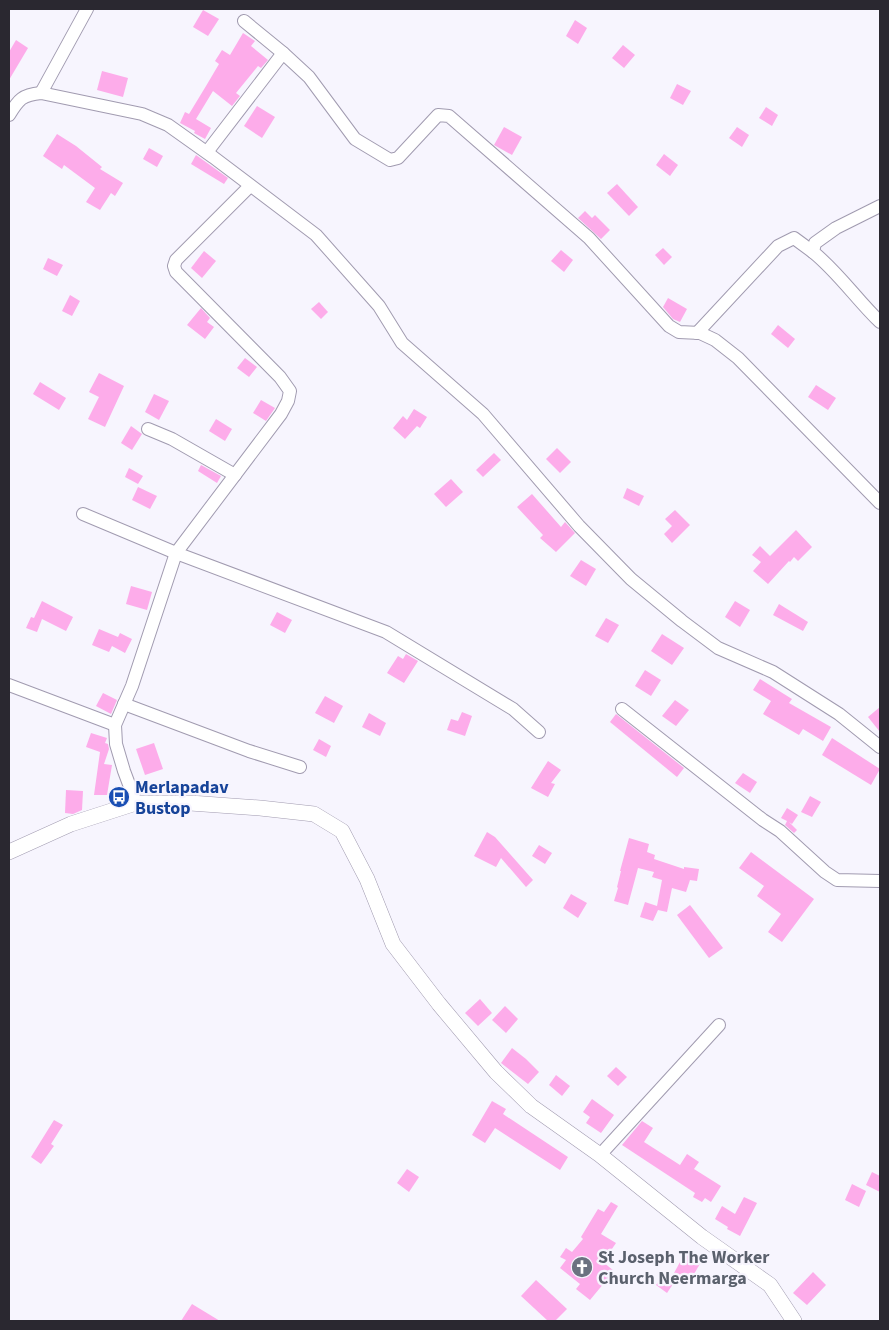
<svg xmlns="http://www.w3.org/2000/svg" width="889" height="1330" viewBox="0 0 889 1330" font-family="'Source Sans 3',sans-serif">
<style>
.building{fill:#fdacea}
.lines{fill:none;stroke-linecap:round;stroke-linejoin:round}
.minor-casing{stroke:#a19bb0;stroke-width:14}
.major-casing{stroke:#a19bb0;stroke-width:16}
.minor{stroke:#fff;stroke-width:12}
.major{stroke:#fff;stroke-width:15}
.labels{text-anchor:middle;stroke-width:4.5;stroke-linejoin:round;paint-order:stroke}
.transit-label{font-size:18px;font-weight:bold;fill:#164399;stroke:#f7f5fe;text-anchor:start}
.worship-label{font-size:18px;font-weight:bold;fill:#5b616d;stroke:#f7f5fe;text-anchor:start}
</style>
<rect width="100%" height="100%" fill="#f7f5fe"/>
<g class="building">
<polygon points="203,10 219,19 208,36 193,27"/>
<polygon points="575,20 587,28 578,44 566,36"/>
<polygon points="243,33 255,41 251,46 268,60 261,68 258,66 236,93 240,96 232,106 213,91 196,119 211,128 205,139 194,133 195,131 180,123 185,112 189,114 206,86 219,64 215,61 222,50 230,55"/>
<polygon points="16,40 28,48 9,80 9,52"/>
<polygon points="623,45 635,55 624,68 612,58"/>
<polygon points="102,71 128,78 123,97 97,90"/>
<polygon points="677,84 691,91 683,105 670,98"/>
<polygon points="257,106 275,117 262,138 244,126"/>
<polygon points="766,107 778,115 772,126 759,118"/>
<polygon points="504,127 522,137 512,155 494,145"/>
<polygon points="737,127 749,135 742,147 729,138"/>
<polygon points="57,134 76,146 102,167 100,169 123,183 115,196 111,193 100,210 86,202 95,188 64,165 62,169 43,156"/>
<polygon points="149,148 163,156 157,167 143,159"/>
<polygon points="664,154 678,165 670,176 656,165"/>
<polygon points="196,155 228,178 224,184 191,164"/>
<polygon points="617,184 638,207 629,216 607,193"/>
<polygon points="585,211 592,218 595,215 610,230 601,239 578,218"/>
<polygon points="663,248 672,257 664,265 655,255"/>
<polygon points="561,250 573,260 564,272 551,261"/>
<polygon points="204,251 216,261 202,278 191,268"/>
<polygon points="48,258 63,265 57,276 43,269"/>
<polygon points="70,295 80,301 72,316 62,311"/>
<polygon points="668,298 687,309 680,322 673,319 663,307"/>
<polygon points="319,302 328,312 321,319 311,309"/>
<polygon points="201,308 210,318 207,322 214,327 205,339 187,325"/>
<polygon points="778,325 795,339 788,348 771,334"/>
<polygon points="245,358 257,367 249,377 237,368"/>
<polygon points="99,373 124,386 105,427 88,419 99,397 89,392"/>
<polygon points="40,382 66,398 59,410 33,394"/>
<polygon points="816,385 836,398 828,410 808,397"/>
<polygon points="154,394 169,401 159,420 145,412"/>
<polygon points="261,400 275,408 266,421 253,413"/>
<polygon points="414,409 427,417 420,428 417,426 405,439 393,428 403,416 407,420"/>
<polygon points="216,419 232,429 225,441 209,431"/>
<polygon points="131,426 142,434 132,450 121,443"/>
<polygon points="557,448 571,462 560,473 546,459"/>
<polygon points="494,453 501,460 483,477 476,470"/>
<polygon points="201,465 221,476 217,483 198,471"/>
<polygon points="129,468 143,476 138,484 125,477"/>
<polygon points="451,479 463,492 446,507 434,494"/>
<polygon points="138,487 157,496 150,509 132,500"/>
<polygon points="627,488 644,496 639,506 623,498"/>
<polygon points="532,494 561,527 565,522 575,533 556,552 540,538 543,535 517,507"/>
<polygon points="675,510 690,525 672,543 664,534 672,526 665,519"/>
<polygon points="796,530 812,547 798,561 794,557 790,562 789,561 768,584 753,571 761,562 752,555 760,546 770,556"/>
<polygon points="581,560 596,569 586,586 570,576"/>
<polygon points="131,586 152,592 147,610 126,604"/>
<polygon points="42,601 73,617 66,631 42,619 37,632 26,628 31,617 34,618"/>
<polygon points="735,601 750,610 740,627 725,617"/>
<polygon points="779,604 808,622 803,631 773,615"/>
<polygon points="277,612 292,620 285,633 270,625"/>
<polygon points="606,618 619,625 608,643 595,636"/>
<polygon points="99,629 118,637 120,633 132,639 125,653 112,646 109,652 92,645"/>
<polygon points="662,634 684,648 672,665 651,651"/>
<polygon points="406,654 418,661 404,683 387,673 398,656 403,659"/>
<polygon points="645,670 661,680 651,696 635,686"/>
<polygon points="760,679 792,699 789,703 831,727 823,741 803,729 799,735 763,714 771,701 753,690"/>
<polygon points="103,693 117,700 111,714 96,706"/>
<polygon points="325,696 343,706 334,723 315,713"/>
<polygon points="675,700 689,710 676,726 662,716"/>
<polygon points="880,707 880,732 868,717"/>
<polygon points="462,712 472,716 465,736 447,730 451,719 458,721"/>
<polygon points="369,713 386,723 380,736 362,727"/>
<polygon points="616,714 684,768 677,777 610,722"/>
<polygon points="91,733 107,738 105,743 108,744 109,749 104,764 112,765 107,795 94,795 100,752 86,747"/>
<polygon points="832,738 880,769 871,785 822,755"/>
<polygon points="319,739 331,746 326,757 313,750"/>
<polygon points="154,743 163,769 145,775 136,749"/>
<polygon points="548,761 561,770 551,783 555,784 548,797 531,788"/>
<polygon points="743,773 757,782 750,793 735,783"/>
<polygon points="66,790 83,791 82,810 73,814 65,813"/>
<polygon points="810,796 821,802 812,817 801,812"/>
<polygon points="787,808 798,815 792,824 789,822 797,830 794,833 785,825 787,821 781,818"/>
<polygon points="487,832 495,837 533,880 526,887 501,858 496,867 474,856"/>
<polygon points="629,838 649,844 647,852 655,855 654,859 684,869 684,867 699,869 697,881 690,880 686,892 672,888 667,912 658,910 653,921 640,917 645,902 657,906 662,880 652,877 654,872 638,868 628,905 614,901 618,888 617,887 621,871 620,871"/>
<polygon points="539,845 552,853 545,864 532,856"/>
<polygon points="751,852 814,899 782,942 768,932 781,914 757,896 764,886 739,868"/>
<polygon points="571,894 587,903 578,918 563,908"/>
<polygon points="690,905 723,948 709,958 677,915"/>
<polygon points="480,999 492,1013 478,1026 465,1013"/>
<polygon points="505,1006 518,1019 506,1033 492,1020"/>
<polygon points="512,1048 526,1059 539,1072 528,1084 501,1063"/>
<polygon points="616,1067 627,1077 618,1086 607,1076"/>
<polygon points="556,1075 570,1086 562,1096 549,1085"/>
<polygon points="592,1099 614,1115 601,1133 586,1123 590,1117 583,1112"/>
<polygon points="492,1101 506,1109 503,1114 568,1157 560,1170 495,1128 485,1143 472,1135"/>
<polygon points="54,1120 63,1125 51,1144 54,1146 41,1164 31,1157"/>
<polygon points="642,1121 653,1128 644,1142 680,1165 687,1154 699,1162 694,1169 721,1186 711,1202 705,1198 702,1202 693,1197 695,1193 622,1145"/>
<polygon points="407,1169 419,1177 409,1192 397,1183"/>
<polygon points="872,1172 880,1176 880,1192 866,1185"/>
<polygon points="852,1184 866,1191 859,1207 845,1200"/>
<polygon points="744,1197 757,1203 740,1236 727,1229 728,1227 715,1219 722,1206 735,1214"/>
<polygon points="611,1202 618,1206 601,1234 616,1243 603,1262 614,1271 590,1300 576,1289 580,1284 560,1268 566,1260 560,1257 566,1248 572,1252 583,1239 581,1237 598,1209 604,1212"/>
<polygon points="685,1253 701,1262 690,1281 674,1273"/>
<polygon points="813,1272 826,1285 807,1305 793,1293"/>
<polygon points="662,1277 673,1284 667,1293 656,1285"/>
<polygon points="536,1280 567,1309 555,1321 548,1321 521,1296"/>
<polygon points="192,1304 220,1321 181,1321"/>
</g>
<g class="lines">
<g class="minor-casing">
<g id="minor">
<polyline points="244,21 283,53"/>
<polyline points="41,93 87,9"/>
<path d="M 9,115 C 19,99 22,95 41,93 L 142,114 L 168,125 L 213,157 L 287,213 L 316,235 L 379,306 L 402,343 L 483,414 L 579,526 L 631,579 L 682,621 L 718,648 L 773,672 L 839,714 L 880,747"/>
<polyline points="207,152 283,53 309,77 355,139 390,160 398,158 438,115 449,116 589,238 669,326 679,332 700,333 715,340 738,358 880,503"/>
<path d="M 880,206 L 836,228 L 815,243 L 813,252 C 838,272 857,300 880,322"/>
<polyline points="697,333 778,246 794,238 813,252"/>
<polyline points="148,429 172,439 235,475"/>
<polyline points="83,514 176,553 386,632 513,709 539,732"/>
<polyline points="9,685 115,725"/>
<polyline points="124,704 249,751 300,767"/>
<polyline points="622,709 763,820 780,831 825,872 837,880 880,881"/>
<polyline points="136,803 124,771 116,744 115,725 132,686 176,553 281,414 288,401 290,391 280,377 176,272 174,266 176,260 250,186"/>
<polyline points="600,1155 719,1025"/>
</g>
</g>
<g class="major-casing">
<polyline id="major" points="9,852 71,824 136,803 190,803 260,808 314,814 342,831 367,879 393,944 439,1004 496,1072 531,1106 600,1155 702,1237 770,1285 794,1321"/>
</g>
<use href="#minor" class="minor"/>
<use href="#major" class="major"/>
</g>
<defs>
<g id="bus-disc" transform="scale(1.125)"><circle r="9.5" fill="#1a4fb4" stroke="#f7f5fe"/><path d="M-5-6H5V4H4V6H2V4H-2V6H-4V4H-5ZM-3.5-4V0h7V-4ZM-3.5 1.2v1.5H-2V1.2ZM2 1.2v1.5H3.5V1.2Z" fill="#fff"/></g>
<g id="church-disc" transform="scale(1.125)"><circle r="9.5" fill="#6b7280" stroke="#f7f5fe"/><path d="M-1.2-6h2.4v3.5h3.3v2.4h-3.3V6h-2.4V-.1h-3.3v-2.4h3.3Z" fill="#fff"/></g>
</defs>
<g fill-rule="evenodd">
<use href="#bus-disc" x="119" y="797"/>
<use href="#church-disc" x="582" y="1267"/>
</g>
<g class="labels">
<g class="transit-label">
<text x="135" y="793">Merlapadav<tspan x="135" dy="21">Bustop</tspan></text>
</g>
<g class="worship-label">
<text x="598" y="1263">St Joseph The Worker<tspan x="598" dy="21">Church Neermarga</tspan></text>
</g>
</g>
<rect width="889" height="1330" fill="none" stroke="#2a2830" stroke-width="20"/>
</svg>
